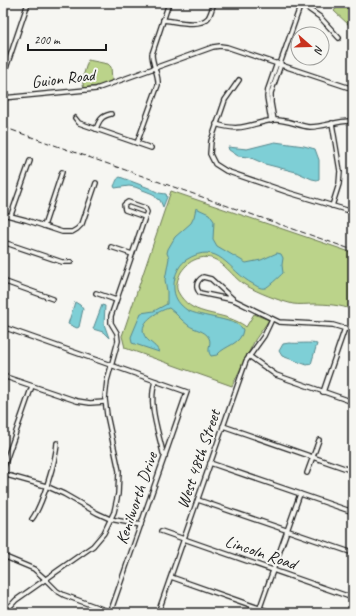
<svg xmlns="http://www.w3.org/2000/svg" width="356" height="616" viewBox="0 0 356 616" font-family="Caveat,sans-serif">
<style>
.green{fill:#bbd38a;stroke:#6c7853}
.water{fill:#7ecfd6;stroke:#57878c}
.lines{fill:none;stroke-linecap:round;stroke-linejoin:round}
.minor-casing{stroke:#1c1c1c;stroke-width:6}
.minor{stroke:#f6f6f2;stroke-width:3.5}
.rail{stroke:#1c1c1c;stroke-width:1;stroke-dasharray:6 3;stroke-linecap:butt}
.labels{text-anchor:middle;stroke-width:4;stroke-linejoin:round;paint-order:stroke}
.street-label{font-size:17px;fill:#1c1c1c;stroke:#f6f6f2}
</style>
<rect width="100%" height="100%" fill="#f6f6f2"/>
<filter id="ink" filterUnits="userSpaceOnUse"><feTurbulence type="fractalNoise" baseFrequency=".025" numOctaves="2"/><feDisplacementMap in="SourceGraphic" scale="8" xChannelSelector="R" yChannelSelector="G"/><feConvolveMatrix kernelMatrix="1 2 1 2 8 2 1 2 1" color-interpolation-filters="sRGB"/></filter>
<g filter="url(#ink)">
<g class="green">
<polygon points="340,3 353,3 353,30 349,25 334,11"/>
<polygon points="88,60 108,64 111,67 112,80 103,85 84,88 82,80"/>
<path d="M 171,191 L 353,253 L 353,310 C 341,305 327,304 314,304 C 307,304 299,305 293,304 C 277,300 259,293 245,285 C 230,276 220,253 200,258 C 191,260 186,265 181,272 C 178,278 175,286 178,292 C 191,316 215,311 236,321 C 240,323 243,324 246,327 L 254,314 L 269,320 L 255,340 L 232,386 L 125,348 L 122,336 Z"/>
</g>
<g class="water">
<polygon points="275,142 304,146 315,149 319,160 319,179 317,180 312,179 296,172 265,164 249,157 238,156 229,150 228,147 247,149"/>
<path d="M 120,177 L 149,188 L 159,193 L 166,194 L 167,197 L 163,207 L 160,200 L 157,199 L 153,194 L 135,187 L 129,186 L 115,188 L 114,186 C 116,183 116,179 120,177 Z"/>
<path d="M 196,208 L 209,214 L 214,221 L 213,239 L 217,246 L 246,263 L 261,260 L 277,253 L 281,254 L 283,258 L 282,265 L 283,273 C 280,276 267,288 265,288 C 260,289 257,286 253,284 C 228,271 219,239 186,260 C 177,266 173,280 174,290 C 175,299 180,305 187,310 C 199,317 240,319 243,330 C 241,345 225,345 217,355 L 211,356 C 206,350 212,344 209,338 C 205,330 194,330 188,325 C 181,320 176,313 169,308 C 158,311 135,323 146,338 C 150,343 157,346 159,352 L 132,343 L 131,337 L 141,313 L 154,311 L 167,304 L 167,291 L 165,280 L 169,258 L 167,253 L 168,249 L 175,237 L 191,223 L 194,217 Z"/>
<polygon points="75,302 80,305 83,309 79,327 77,328 68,324"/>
<polygon points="102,305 105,306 104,324 109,338 103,332 93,329"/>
<path d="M 289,343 C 297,344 311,342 317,344 L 311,364 L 307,365 L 282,356 L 279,351 L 283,344 Z"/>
</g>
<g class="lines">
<g class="minor-casing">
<g id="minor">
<polyline points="300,3 320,17 339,38"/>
<path d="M 163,20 C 175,21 199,28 208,18 C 211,14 212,8 214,3"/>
<polyline points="280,64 301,4"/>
<polyline points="3,77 28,3"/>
<polyline points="3,78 3,94"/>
<polyline points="239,80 225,100 211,141 210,154 215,164 226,171 290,193 353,212"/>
<polyline points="3,98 96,89 213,47 220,46 227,47 353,89"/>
<polyline points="75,118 79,123 151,148"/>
<polyline points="274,120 271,103 271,93 281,64"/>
<polyline points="271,121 267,97 268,89 277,63"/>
<polyline points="332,123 340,171 339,184 332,206"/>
<path d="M 216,124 C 242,133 250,123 274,120 C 287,119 298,126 310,127 C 325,127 338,120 353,121"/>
<path d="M 96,129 C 99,121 101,116 111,114"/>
<path d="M 137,143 L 158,85 C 159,74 152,65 152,54 L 169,3"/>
<polygon points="128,202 145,208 147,212 145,217 125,210 124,205"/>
<polyline points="3,214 26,220 62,232 72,232 77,229 82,224 96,183"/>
<polyline points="11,215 30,161"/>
<polyline points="44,226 62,172"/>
<polyline points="3,242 62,262 71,262"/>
<polyline points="111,247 132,254"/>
<path d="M 203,277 L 211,279 L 234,300 L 200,293 C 195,288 196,281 203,277 Z"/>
<polyline points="3,281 53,299"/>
<polyline points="96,293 116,300"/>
<polyline points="234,300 279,322 333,325 353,331"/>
<polyline points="3,327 187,392 110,613"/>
<polyline points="249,356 276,375 353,402"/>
<polyline points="3,376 77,401 90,403 105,402"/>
<path d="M 155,381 C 148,405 158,430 163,453 L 165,456"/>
<polyline points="323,392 345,328"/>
<polyline points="223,426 353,471"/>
<polyline points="210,463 353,512"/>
<polyline points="3,469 32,386"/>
<polyline points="307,473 319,440"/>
<polyline points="3,474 46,486 64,494 97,513 110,519 141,525"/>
<polyline points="198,500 353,553"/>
<path d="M 32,519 C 42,506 56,460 57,443"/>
<polyline points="161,531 353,598"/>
<polyline points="3,556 34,569 44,578 57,591 64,595 110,612"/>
<polyline points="171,577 273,613"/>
<polyline points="4,613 16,600 93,546 104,533 114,512 118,494 119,471 107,415 105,399 107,381 118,341 117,333 111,323 111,316 145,217"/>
<polyline points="158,613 246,361 264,336 272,319"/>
<polyline points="258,613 300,494"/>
</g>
</g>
<use href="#minor" class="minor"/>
<polyline class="rail" points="3,127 353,250"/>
</g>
</g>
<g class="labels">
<g class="street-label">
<text transform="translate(63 78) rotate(-7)" y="6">Guion Road</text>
<text transform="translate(198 459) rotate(-71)" y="6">West 48th Street</text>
<text transform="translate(136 498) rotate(-71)" y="6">Kenilworth Drive</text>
<text transform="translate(261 552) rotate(19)" y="6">Lincoln Road</text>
</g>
</g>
<rect width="356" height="616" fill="none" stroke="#f6f6f2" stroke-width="16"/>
<rect x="8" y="8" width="340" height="600" fill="none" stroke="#1c1c1c" stroke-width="1.5" filter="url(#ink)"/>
<g transform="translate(310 46) rotate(110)"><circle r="19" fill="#f6f6f2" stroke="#9f9f9c"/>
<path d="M0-3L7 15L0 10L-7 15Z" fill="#c8321e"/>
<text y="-6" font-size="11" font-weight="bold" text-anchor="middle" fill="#1c1c1c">N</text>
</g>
<path d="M28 44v6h78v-6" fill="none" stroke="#1c1c1c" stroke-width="2"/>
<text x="34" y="44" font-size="12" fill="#1c1c1c" stroke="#f6f6f2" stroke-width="3" paint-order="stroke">200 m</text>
</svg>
